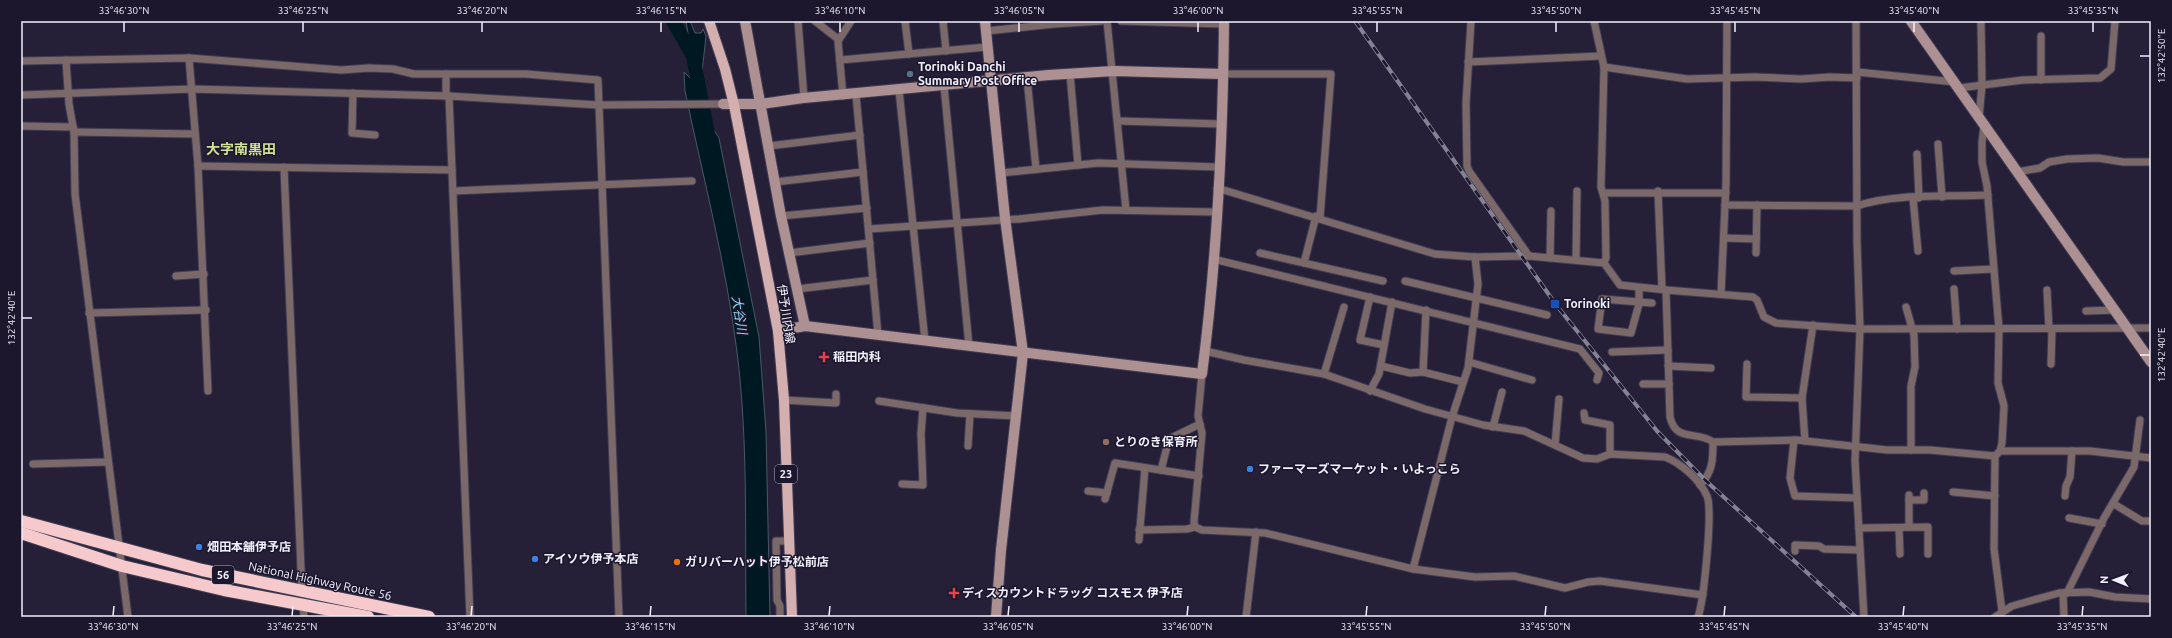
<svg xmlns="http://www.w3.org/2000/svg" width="2172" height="638" viewBox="0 0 2172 638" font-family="Ubuntu,'Noto Sans JP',sans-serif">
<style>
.water{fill:#001822;stroke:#485964}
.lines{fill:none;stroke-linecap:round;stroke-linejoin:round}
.river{stroke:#001822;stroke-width:14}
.street-casing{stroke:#423d54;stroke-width:9}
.secondary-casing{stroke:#423d54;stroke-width:12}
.primary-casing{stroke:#423d54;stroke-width:12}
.highway-casing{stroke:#423d54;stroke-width:14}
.street{stroke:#7b696a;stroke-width:7}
.secondary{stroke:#ad9092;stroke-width:10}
.primary{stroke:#d3afb0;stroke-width:10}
.highway{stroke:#f6cacc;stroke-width:12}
.rail-casing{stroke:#868295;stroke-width:4}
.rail{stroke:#1c172d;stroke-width:2.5;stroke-dasharray:8;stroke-linecap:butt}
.ticks{fill:none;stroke:#f1f0fd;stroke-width:1.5}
.service-dot{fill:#5c6f8a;stroke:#1c172d;stroke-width:1.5}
.transit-dot{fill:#1a4fb4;stroke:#1c172d;stroke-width:1.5}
.health-dot{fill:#e0444e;stroke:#1c172d;stroke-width:1.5}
.education-dot{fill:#8d6e63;stroke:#1c172d;stroke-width:1.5}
.shop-dot{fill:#3f7fe0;stroke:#1c172d;stroke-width:1.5}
.food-dot{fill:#e8710a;stroke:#1c172d;stroke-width:1.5}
.labels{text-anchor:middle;stroke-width:3;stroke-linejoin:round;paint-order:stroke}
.shield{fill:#1c172d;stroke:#b1afbf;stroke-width:1}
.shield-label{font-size:11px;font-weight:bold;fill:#f1f0fd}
.poi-label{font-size:12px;font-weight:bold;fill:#f1f0fd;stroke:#1c172d;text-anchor:start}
.street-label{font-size:12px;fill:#f1f0fd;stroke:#1c172d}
.water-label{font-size:13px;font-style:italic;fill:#90d4f1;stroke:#1c172d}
.quarter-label{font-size:14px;font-weight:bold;fill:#cfe094;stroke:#1c172d}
.neatline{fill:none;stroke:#f1f0fd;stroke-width:1.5}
.ticks-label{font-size:10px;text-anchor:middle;fill:#f1f0fd}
</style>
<rect width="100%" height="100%" fill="#252038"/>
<path class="water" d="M 686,21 L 690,21 L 695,33 L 701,33 L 703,29 L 706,36 L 701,81 L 700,116 L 703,123 L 714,130 L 719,138 L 759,337 L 766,432 L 770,617 L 746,617 C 745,529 748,439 737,352 C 726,264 703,177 685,91 L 684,72 L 690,78 L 691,76 L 690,46 Z"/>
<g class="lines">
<polyline class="river" points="673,21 693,56 710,144"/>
<g class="street-casing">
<g id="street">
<polyline points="798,21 804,98"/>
<polyline points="815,21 838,39"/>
<polyline points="905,21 909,54"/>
<polyline points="943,21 946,51"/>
<polyline points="1107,21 1126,210"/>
<polyline points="1121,21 1224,24"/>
<polyline points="1471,21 1466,103 1467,166 1469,171 1529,256"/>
<polyline points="1594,21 1604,67 1601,187 1605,201 1606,258 1604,263"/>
<polyline points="1856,21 1857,241 1860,329 1855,461 1864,617"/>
<polyline points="986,31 1054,24 1102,21"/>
<polyline points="2041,36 2041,80"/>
<polyline points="189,58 198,166 208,391"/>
<polyline points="66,60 69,104 74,132 75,194 128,617"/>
<polyline points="840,60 987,47"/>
<polyline points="21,61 189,58 341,70 369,68 393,69 414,74 526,74 598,80 619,617"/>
<polyline points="1468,62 1601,56"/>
<polyline points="1604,67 1687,79 1755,77 1801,79 1830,77 1857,78"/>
<polyline points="1857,72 1955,82"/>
<polyline points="446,74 446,96"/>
<polyline points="1070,74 1078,165"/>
<polyline points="1223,74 1331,74 1320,218"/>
<polyline points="1027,78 1036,169"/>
<polyline points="944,86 969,346"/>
<polyline points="1959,88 2023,80 2100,78 2111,69 2115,21"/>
<polyline points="899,90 925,341"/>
<polyline points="353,93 352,133 375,135"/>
<polyline points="21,95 192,89 449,96 598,105 723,104"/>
<polyline points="856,95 878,335"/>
<polyline points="449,96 470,617"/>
<polyline points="843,96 838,41 851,21"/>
<polyline points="1979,118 1982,85 1981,21"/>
<polyline points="1119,121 1221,124"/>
<polyline points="21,126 73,127"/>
<polyline points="1984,126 1982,142 1982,162 1987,186 1999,329 1998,383 2004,406 2002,443 2000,451 1995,456 1994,549 2002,611"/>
<polyline points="74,132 195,134"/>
<polyline points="1938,144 1942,197"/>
<polyline points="769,146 860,135"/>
<polyline points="1917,154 1919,198"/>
<polyline points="198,166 452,170"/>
<polyline points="284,167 302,593"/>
<polyline points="2017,172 2040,168 2049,162 2067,159 2098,158 2123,162 2151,162"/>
<polyline points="1000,173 1098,163 1218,167"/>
<polyline points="775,182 863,172"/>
<polyline points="1217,188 1435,254 1475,257 1529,256 1604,263 1620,285 1666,290 1753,297 1757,300 1764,317 1776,323 1860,329 2151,328"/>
<polyline points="453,191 692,181"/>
<polyline points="1658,191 1662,289"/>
<polyline points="1604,193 1726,193"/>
<polyline points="1913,198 1918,251"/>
<path d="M 1725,205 L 1857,206 C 1893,193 1949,197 1988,195"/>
<polyline points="781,216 867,208"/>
<polyline points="869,229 1019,219 1103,210 1216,212"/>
<polyline points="1724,238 1756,239"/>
<polyline points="789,253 870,243"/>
<polyline points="1260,253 1383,281"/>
<polyline points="1756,253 1757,205"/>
<polyline points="1550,258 1551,211"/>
<polyline points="1213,259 1580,349 1599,373 1597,380"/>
<polyline points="1576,260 1577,191"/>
<polyline points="1304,263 1316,216"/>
<polyline points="1954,271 1993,269"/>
<polyline points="176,276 204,274"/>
<polyline points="1405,281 1547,315"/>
<polyline points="1639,288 1639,304 1631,333 1598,329 1602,299 1652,303"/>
<polyline points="797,289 873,280"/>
<polyline points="1954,289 1957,329"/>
<path d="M 1666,290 L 1670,417 C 1676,443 1697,430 1713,442 L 1797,440 L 1887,450 L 1930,450 L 1995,456"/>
<polyline points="2047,290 2049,329"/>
<polyline points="1721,294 1726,183 1727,21"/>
<polyline points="1370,297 1360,340 1384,345"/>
<polyline points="1906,307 1914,335 1915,367 1911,386 1911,450"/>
<polyline points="2086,311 2115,310"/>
<polyline points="89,313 206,310"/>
<path d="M 1205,351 L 1244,360 L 1324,374 L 1425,409 L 1483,425 L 1524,431 L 1583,458 L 1597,459 L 1610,454 L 1665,457 C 1681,463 1700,480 1707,496 C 1713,510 1704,600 1698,617"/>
<polyline points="1612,352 1668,350"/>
<polyline points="1469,362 1532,380"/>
<polyline points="1747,364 1746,397 1802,398"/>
<polyline points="2051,364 2052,329"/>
<polyline points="1381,366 1410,373 1423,372 1463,382"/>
<polyline points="1668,366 1711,368"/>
<polyline points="1423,372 1426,310"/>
<polyline points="1202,374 1198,416 1202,433 1194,522 1195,527 1202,530 1265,533 1413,569 1475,577 1514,576 1565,588 1588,582 1600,581 1703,595"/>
<polyline points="1324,374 1344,307"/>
<polyline points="1643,384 1669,384"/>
<polyline points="1370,391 1379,374 1392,302"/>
<polyline points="784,400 836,403 836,394"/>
<polyline points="879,401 957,413 1017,416"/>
<polyline points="1584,413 1585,420 1610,425 1610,454"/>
<polyline points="1493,427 1502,392"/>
<polyline points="1794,440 1790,478 1795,496 1857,498"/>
<polyline points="1805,441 1802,398 1813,325"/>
<polyline points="1555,445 1559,399"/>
<polyline points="968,446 970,414"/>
<polyline points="2000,451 2090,451 2151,458"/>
<polyline points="33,464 108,462"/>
<polyline points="1161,470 1169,439 1200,424"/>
<polyline points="902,484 923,485 921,434 923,408"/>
<path d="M 1700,485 C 1713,472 1713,459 1713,442"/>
<polyline points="1088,491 1107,493"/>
<polyline points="1953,492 1995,496"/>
<polyline points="1909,495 1909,527"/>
<polyline points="2065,496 2066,486 2070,477 2072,451"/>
<polyline points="1105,499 1115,463 1199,476"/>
<polyline points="1909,500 1924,500 1924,493"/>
<polyline points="2114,504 2142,521 2151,521"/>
<polyline points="2069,518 2102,524"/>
<polyline points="1859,528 1928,527 1928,554"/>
<polyline points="1899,528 1900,554"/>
<polyline points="1139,530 1187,529 1195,527"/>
<polyline points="1139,540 1145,468"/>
<polyline points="1795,551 1795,545 1819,546 1824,549 1860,550"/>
<polyline points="1413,569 1452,417 1468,368 1478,284 1475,257"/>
<polyline points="2063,593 2064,617"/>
<polyline points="2067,593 2104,518 2134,467 2140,420"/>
<polyline points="303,603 304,617"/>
<polyline points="780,617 780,606 777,600 776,541 788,541"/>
<polyline points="1246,617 1256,532"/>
<polyline points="1995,617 2012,606 2059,593 2089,592 2115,597 2151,599"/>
</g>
</g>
<g class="secondary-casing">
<g id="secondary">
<polyline points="745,21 781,216 805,326"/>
<polyline points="985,21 1005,218 1023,353 1001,550 996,617"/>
<polyline points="1911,21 2151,362"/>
<polyline points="723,104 761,104 803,98 1049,75 1114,71 1223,74"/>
<path d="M 778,331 L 805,326 L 1202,374 C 1217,258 1223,138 1224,21"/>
</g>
</g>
<g class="primary-casing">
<polyline id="primary" points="709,21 725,69 734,105 778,331 784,400 792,617"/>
</g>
<g class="highway-casing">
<g id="highway">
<polyline points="21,521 202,570 429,617"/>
<polyline points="21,533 122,566 224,590 368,617"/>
</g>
</g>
<use href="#street" class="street"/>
<use href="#secondary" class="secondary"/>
<use href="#primary" class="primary"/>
<use href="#highway" class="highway"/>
<g class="rail-casing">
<polyline id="rail" points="1355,21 1557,306 1657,431 1705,480 1856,617"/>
</g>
<use href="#rail" class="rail"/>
</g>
<path class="ticks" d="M 124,32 L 124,22M 303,32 L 303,22M 482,32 L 482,22M 661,32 L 661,22M 840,32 L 840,22M 1019,32 L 1019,22M 1198,32 L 1198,22M 1377,32 L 1377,22M 1556,32 L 1556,22M 1735,32 L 1735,22M 1914,32 L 1914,22M 2093,32 L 2093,22M 2140,56 L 2150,56M 22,318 L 32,318M 2140,355 L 2150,355M 113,616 L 114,606M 292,616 L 293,606M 471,616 L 472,606M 650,616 L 651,606M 829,616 L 830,606M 1008,616 L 1009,606M 1187,616 L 1188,606M 1366,616 L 1367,606M 1545,616 L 1546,606M 1724,616 L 1725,606M 1903,616 L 1904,606M 2082,616 L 2083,606"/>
<circle class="service-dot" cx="910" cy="74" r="4"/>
<rect class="transit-dot" x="1550" y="299" width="10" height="10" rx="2"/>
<g class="health-dot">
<path d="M822 351h4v4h4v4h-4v4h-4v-4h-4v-4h4z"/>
<path d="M952 587h4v4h4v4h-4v4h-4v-4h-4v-4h4z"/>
</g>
<circle class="education-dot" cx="1106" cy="442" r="4"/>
<g class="shop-dot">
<circle cx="1250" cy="469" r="4"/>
<circle cx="199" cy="547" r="4"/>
<circle cx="535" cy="559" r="4"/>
</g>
<circle class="food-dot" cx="677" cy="562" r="4"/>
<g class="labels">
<g class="shield">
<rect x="775" y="465" width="22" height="18" rx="3"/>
<rect x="212" y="566" width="22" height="18" rx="3"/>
</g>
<g class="shield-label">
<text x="786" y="478">23</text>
<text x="223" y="579">56</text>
</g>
<g class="poi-label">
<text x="918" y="71">Torinoki Danchi<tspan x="918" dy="14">Summary Post Office</tspan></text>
<text x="1564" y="308">Torinoki</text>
<text x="833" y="361">稲田内科</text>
<text x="1114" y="446">とりのき保育所</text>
<text x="1258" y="473">ファーマーズマーケット・いよっこら</text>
<text x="207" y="551">畑田本舗伊予店</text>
<text x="543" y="563">アイソウ伊予本店</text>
<text x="685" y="566">ガリバーハット伊予松前店</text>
<text x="962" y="597">ディスカウントドラッグ コスモス 伊予店</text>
</g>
<g class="street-label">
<text transform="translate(786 314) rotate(81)" y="4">伊予川内線</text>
<text transform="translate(320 581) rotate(12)" y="4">National Highway Route 56</text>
</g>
<g class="water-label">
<text transform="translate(740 315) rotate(81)" y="5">大谷川</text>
</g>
<g class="quarter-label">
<text x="241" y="154">大字南黒田</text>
</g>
</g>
<rect width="2172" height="638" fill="none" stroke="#1c172d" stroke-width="44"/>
<g transform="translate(2114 580) rotate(271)" stroke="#1c172d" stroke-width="3" paint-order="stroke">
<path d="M0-3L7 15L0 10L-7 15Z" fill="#f1f0fd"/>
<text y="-6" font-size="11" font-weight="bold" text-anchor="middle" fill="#f1f0fd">N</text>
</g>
<rect x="22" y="22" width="2128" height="594" class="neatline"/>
<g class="ticks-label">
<text x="124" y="14">33°46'30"N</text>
<text x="303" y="14">33°46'25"N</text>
<text x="482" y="14">33°46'20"N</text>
<text x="661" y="14">33°46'15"N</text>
<text x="840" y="14">33°46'10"N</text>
<text x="1019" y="14">33°46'05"N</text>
<text x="1198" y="14">33°46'00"N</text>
<text x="1377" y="14">33°45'55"N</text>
<text x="1556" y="14">33°45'50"N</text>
<text x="1735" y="14">33°45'45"N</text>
<text x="1914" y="14">33°45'40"N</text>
<text x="2093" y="14">33°45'35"N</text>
<text transform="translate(2161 56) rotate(-90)" y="4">132°42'50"E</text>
<text transform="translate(11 318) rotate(-90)" y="4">132°42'40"E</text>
<text transform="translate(2161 355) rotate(-90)" y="4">132°42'40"E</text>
<text x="113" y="630">33°46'30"N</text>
<text x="292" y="630">33°46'25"N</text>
<text x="471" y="630">33°46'20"N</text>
<text x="650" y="630">33°46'15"N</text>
<text x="829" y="630">33°46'10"N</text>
<text x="1008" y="630">33°46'05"N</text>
<text x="1187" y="630">33°46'00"N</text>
<text x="1366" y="630">33°45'55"N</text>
<text x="1545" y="630">33°45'50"N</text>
<text x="1724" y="630">33°45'45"N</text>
<text x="1903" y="630">33°45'40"N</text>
<text x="2082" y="630">33°45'35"N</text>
</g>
</svg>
